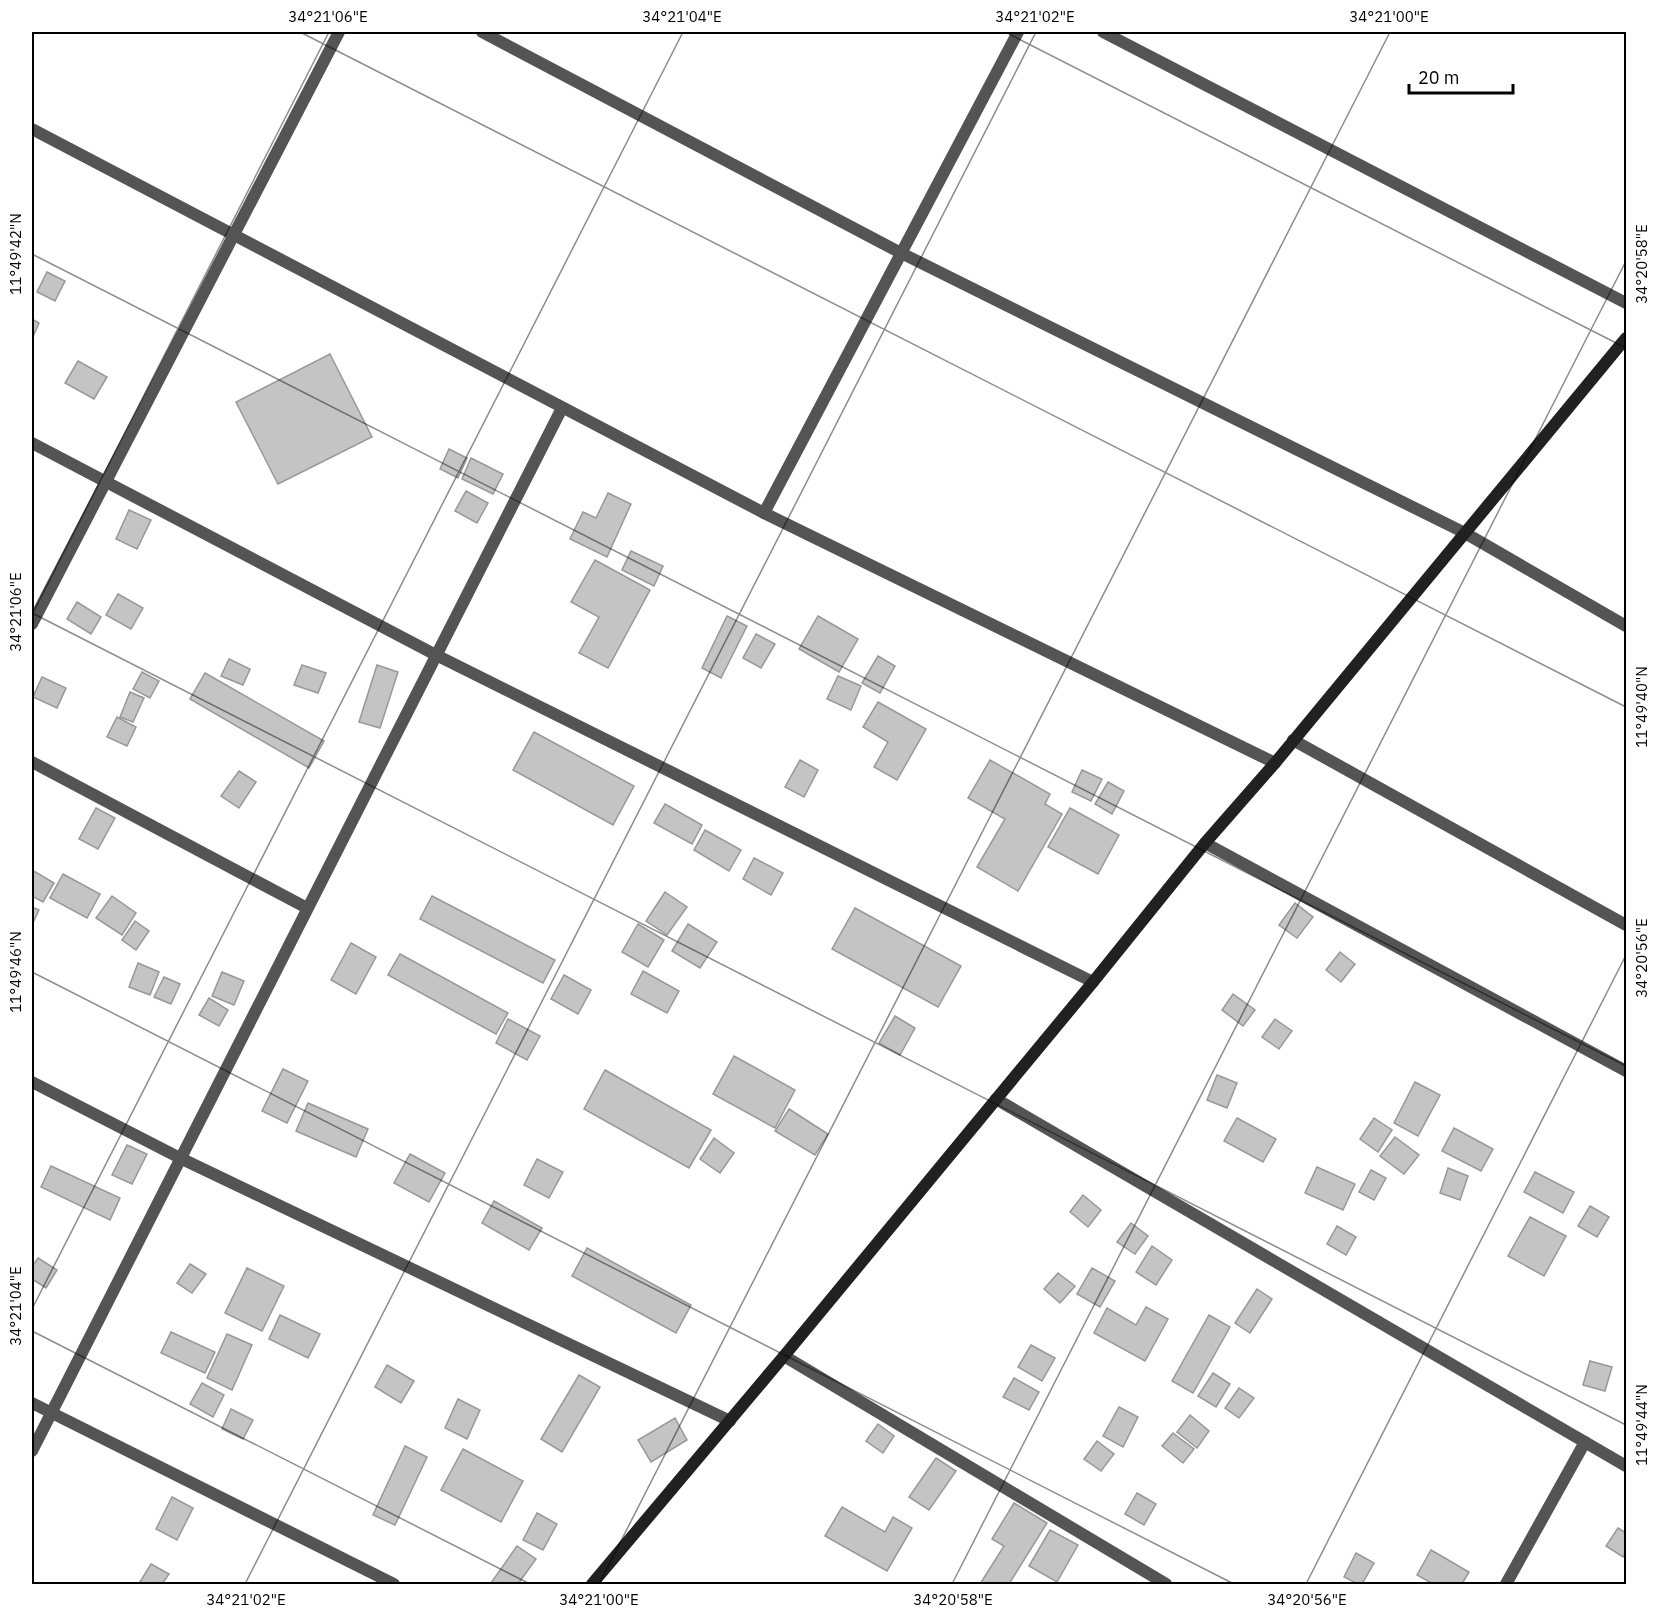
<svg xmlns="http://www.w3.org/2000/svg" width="1658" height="1616" viewBox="0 0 1658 1616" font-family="'IBM Plex Sans',sans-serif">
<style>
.building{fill:#c4c4c4;stroke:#989898;stroke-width:1.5}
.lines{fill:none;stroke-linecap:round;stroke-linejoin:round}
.street{stroke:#545454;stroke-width:12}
.secondary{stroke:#212121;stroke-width:12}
.ticks{fill:none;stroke:#000;stroke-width:1.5;stroke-opacity:0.45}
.neatline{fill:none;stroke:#000;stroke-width:2}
.ticks-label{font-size:15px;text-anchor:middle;fill:#000}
</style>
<rect width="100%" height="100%" fill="#fff"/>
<g class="building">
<polygon points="47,272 65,281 55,301 37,292"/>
<polygon points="32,319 39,323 32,339"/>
<polygon points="330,354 372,437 278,484 236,402"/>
<polygon points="78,361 107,377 94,399 65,383"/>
<polygon points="449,449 467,458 458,478 440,469"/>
<polygon points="471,458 503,474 493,494 462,479"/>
<polygon points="466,491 488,503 477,523 455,511"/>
<polygon points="608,493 631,504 607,557 570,539 583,512 596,518"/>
<polygon points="129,510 151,520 137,549 116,539"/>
<polygon points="631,551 663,566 654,586 622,570"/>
<polygon points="595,560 650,590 608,668 579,653 599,617 571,602"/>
<polygon points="118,594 143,608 131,629 106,615"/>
<polygon points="77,602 101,617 91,634 67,619"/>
<polygon points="727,616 747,626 721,678 702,668"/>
<polygon points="818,616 858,639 839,672 799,649"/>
<polygon points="756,634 775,644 761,668 743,658"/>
<polygon points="878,656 895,666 880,693 862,683"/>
<polygon points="229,659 250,669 243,685 221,676"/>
<polygon points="302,665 326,673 318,693 294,685"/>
<polygon points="377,665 398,672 380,728 359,722"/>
<polygon points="142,672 159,681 150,698 133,689"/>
<polygon points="205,673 324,741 309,768 190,699"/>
<polygon points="838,676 861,686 851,710 827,699"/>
<polygon points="42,677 66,688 57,708 33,697"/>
<polygon points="130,692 144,698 133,722 120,717"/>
<polygon points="878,702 926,729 897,780 874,767 888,742 863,727"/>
<polygon points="117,717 136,727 127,746 107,737"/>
<polygon points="534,732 634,786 613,825 513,770"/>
<polygon points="800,760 818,770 804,797 785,787"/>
<polygon points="990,760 1050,794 1045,804 1062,814 1018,891 977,867 1005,819 968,798"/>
<polygon points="1082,770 1102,779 1091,801 1072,792"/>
<polygon points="239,771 256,782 239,808 221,796"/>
<polygon points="1108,782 1124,791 1112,814 1095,804"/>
<polygon points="665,804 702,825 692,844 654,823"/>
<polygon points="96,808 115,818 98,849 79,839"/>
<polygon points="1070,808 1119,835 1098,874 1048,847"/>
<polygon points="705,830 741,850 729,871 694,850"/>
<polygon points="754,858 783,873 771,895 743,879"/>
<polygon points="32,870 54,883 43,902 32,896"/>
<polygon points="63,874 100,894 87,918 50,898"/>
<polygon points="665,892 687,907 667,935 646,921"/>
<polygon points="112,896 136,913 122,935 96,918"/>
<polygon points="432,896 555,960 543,983 420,919"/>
<polygon points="1295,903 1313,917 1297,938 1279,925"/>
<polygon points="32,907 39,910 32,925"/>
<polygon points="855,908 961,966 938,1007 832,949"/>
<polygon points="135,921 149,931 136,950 122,940"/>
<polygon points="638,924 664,940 648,967 622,952"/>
<polygon points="688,924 717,942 700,968 672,951"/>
<polygon points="351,943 376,957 356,994 331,980"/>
<polygon points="1340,952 1355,964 1341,982 1326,970"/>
<polygon points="400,954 508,1013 496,1034 388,975"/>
<polygon points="138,963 159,972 150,995 129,987"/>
<polygon points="643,971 679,991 667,1013 631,994"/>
<polygon points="222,972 244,981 234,1005 212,996"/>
<polygon points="564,975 591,990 578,1014 551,999"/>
<polygon points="164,977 180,984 171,1004 154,997"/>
<polygon points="1233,994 1255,1010 1243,1026 1222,1010"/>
<polygon points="209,998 228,1010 219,1026 199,1015"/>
<polygon points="895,1016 915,1028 900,1055 879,1043"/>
<polygon points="508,1019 540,1036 527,1060 496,1043"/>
<polygon points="1275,1019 1292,1031 1279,1049 1262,1037"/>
<polygon points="734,1056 795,1090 775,1128 713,1094"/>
<polygon points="283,1069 308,1081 287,1123 262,1111"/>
<polygon points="605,1070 711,1130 689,1168 584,1109"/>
<polygon points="1217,1075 1237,1083 1227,1108 1207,1100"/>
<polygon points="1415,1082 1440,1095 1418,1136 1394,1123"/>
<polygon points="308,1103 368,1129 356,1157 296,1131"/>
<polygon points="789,1109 828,1134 815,1155 775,1131"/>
<polygon points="1237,1118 1276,1139 1263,1162 1224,1141"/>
<polygon points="1374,1118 1392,1130 1378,1152 1360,1139"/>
<polygon points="1454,1128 1493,1149 1481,1171 1442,1151"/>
<polygon points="1395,1137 1419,1155 1404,1174 1380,1156"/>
<polygon points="714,1138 734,1153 720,1173 700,1159"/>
<polygon points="127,1145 147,1154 132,1184 112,1175"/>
<polygon points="410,1154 445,1173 429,1202 394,1183"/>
<polygon points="537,1159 563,1172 549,1198 524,1185"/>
<polygon points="51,1166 120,1198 110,1220 41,1187"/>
<polygon points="1317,1167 1355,1184 1343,1210 1305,1193"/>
<polygon points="1448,1168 1468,1176 1460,1200 1440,1193"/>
<polygon points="1371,1170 1386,1178 1374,1200 1359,1192"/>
<polygon points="1535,1172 1574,1192 1563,1213 1524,1192"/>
<polygon points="1083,1195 1101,1210 1088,1227 1070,1212"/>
<polygon points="494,1201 542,1228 529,1250 482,1223"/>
<polygon points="1590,1206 1609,1217 1597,1237 1578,1226"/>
<polygon points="1530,1217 1566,1236 1544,1276 1508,1256"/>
<polygon points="1131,1223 1148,1236 1135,1254 1117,1242"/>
<polygon points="1337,1226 1356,1237 1346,1255 1327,1244"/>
<polygon points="1152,1246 1172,1260 1156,1285 1136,1272"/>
<polygon points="587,1248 691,1305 676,1333 572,1276"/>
<polygon points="38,1258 57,1270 46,1288 32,1279 32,1267"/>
<polygon points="190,1264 206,1274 192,1293 177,1283"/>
<polygon points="247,1268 284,1286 262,1331 225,1313"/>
<polygon points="1092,1268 1115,1281 1100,1307 1077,1294"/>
<polygon points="1058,1273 1075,1286 1060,1303 1044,1289"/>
<polygon points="1257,1289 1272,1299 1250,1333 1235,1323"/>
<polygon points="1146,1307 1168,1319 1145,1361 1094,1333 1107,1308 1136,1325"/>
<polygon points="280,1315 320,1334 308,1358 269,1339"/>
<polygon points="1209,1315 1230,1327 1193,1393 1172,1381"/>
<polygon points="171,1332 215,1352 205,1373 161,1353"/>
<polygon points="227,1334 252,1345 232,1390 207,1378"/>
<polygon points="1031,1345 1055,1358 1042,1381 1018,1367"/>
<polygon points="1590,1361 1612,1367 1605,1391 1583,1385"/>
<polygon points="387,1365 414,1381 401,1403 375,1387"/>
<polygon points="1213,1373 1230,1384 1216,1407 1198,1396"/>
<polygon points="579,1375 600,1387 562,1452 541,1439"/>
<polygon points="1014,1378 1039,1392 1029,1410 1003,1397"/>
<polygon points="202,1383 224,1395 213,1417 190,1404"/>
<polygon points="1239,1388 1254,1398 1239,1418 1225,1408"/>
<polygon points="458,1399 480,1410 467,1439 445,1428"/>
<polygon points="1119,1407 1138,1417 1123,1447 1103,1436"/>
<polygon points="231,1409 253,1420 243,1439 222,1429"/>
<polygon points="1190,1415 1209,1431 1197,1448 1177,1432"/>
<polygon points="675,1418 687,1440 651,1462 638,1440"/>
<polygon points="878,1424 894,1436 883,1453 866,1441"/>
<polygon points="1173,1433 1194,1449 1183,1463 1162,1446"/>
<polygon points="1097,1441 1114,1454 1101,1471 1084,1459"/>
<polygon points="405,1446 427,1457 395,1525 373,1515"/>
<polygon points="463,1449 523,1481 501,1522 441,1490"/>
<polygon points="936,1458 956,1471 929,1510 909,1497"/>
<polygon points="1137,1493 1156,1504 1144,1525 1125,1514"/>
<polygon points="172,1497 193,1508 177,1540 156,1529"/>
<polygon points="1014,1503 1047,1523 1009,1584 980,1584 1004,1546 992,1539"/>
<polygon points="842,1507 885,1532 893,1517 912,1528 887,1571 825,1536"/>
<polygon points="537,1513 557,1524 543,1550 523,1540"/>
<polygon points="1618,1528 1626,1533 1626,1551 1623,1557 1606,1546"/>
<polygon points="1050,1530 1078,1545 1057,1582 1029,1566"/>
<polygon points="517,1546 536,1559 518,1584 493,1584 491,1583"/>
<polygon points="1431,1550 1469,1572 1462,1584 1433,1584 1417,1575"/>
<polygon points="1356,1553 1374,1563 1362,1584 1358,1584 1344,1577"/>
<polygon points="151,1564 169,1574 162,1584 145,1584 140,1582"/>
</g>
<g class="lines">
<g class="street">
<polyline points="482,32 901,253 1465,533 1626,626"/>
<polyline points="1103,32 1626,303"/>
<polyline points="32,129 764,513 1275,763"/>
<polyline points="32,443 436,655 1093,982"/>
<polyline points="764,513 1018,32"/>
<polyline points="32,624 339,32"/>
<polyline points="1293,740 1626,925"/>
<polyline points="32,762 307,908"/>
<polyline points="1205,843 1626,1071"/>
<polyline points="32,1082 180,1158 730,1421"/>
<polyline points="996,1099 1626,1466"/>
<polyline points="784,1356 1166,1584"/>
<polyline points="32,1403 394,1584"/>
<polyline points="32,1451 562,408"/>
<polyline points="1506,1584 1585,1442"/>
</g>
<polyline class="secondary" points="592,1584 784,1356 1093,982 1205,843 1275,763 1626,338"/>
</g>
<path class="ticks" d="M 300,32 L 1626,707M 1005,32 L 1626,348M 32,254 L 1626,1066M 32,613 L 1626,1425M 32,615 L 329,32M 32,972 L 1234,1584M 32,1309 L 683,32M 32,1331 L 530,1584M 245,1584 L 1036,32M 599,1584 L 1390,32M 952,1584 L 1626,261M 1306,1584 L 1626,955"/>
<rect width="1658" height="1616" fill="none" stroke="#ffffff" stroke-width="66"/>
<path d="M1409 84v9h104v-9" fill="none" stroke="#000000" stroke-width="3"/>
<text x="1418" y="84" font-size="18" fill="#000000" stroke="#ffffff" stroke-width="4.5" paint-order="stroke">20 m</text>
<rect x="33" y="33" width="1592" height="1550" class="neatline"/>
<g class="ticks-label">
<text x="328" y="22">34°21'06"E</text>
<text x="682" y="22">34°21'04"E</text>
<text x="1035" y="22">34°21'02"E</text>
<text x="1389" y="22">34°21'00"E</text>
<text transform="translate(16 254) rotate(-90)" y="5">11°49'42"N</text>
<text transform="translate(1642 264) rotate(-90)" y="5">34°20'58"E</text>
<text transform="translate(16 612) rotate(-90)" y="5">34°21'06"E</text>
<text transform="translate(1642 707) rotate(-90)" y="5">11°49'40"N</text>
<text transform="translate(1642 958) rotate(-90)" y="5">34°20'56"E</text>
<text transform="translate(16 972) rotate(-90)" y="5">11°49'46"N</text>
<text transform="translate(16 1306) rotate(-90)" y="5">34°21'04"E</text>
<text transform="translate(1642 1425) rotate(-90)" y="5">11°49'44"N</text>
<text x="246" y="1605">34°21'02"E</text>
<text x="599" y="1605">34°21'00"E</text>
<text x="953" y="1605">34°20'58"E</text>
<text x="1307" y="1605">34°20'56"E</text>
</g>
</svg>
